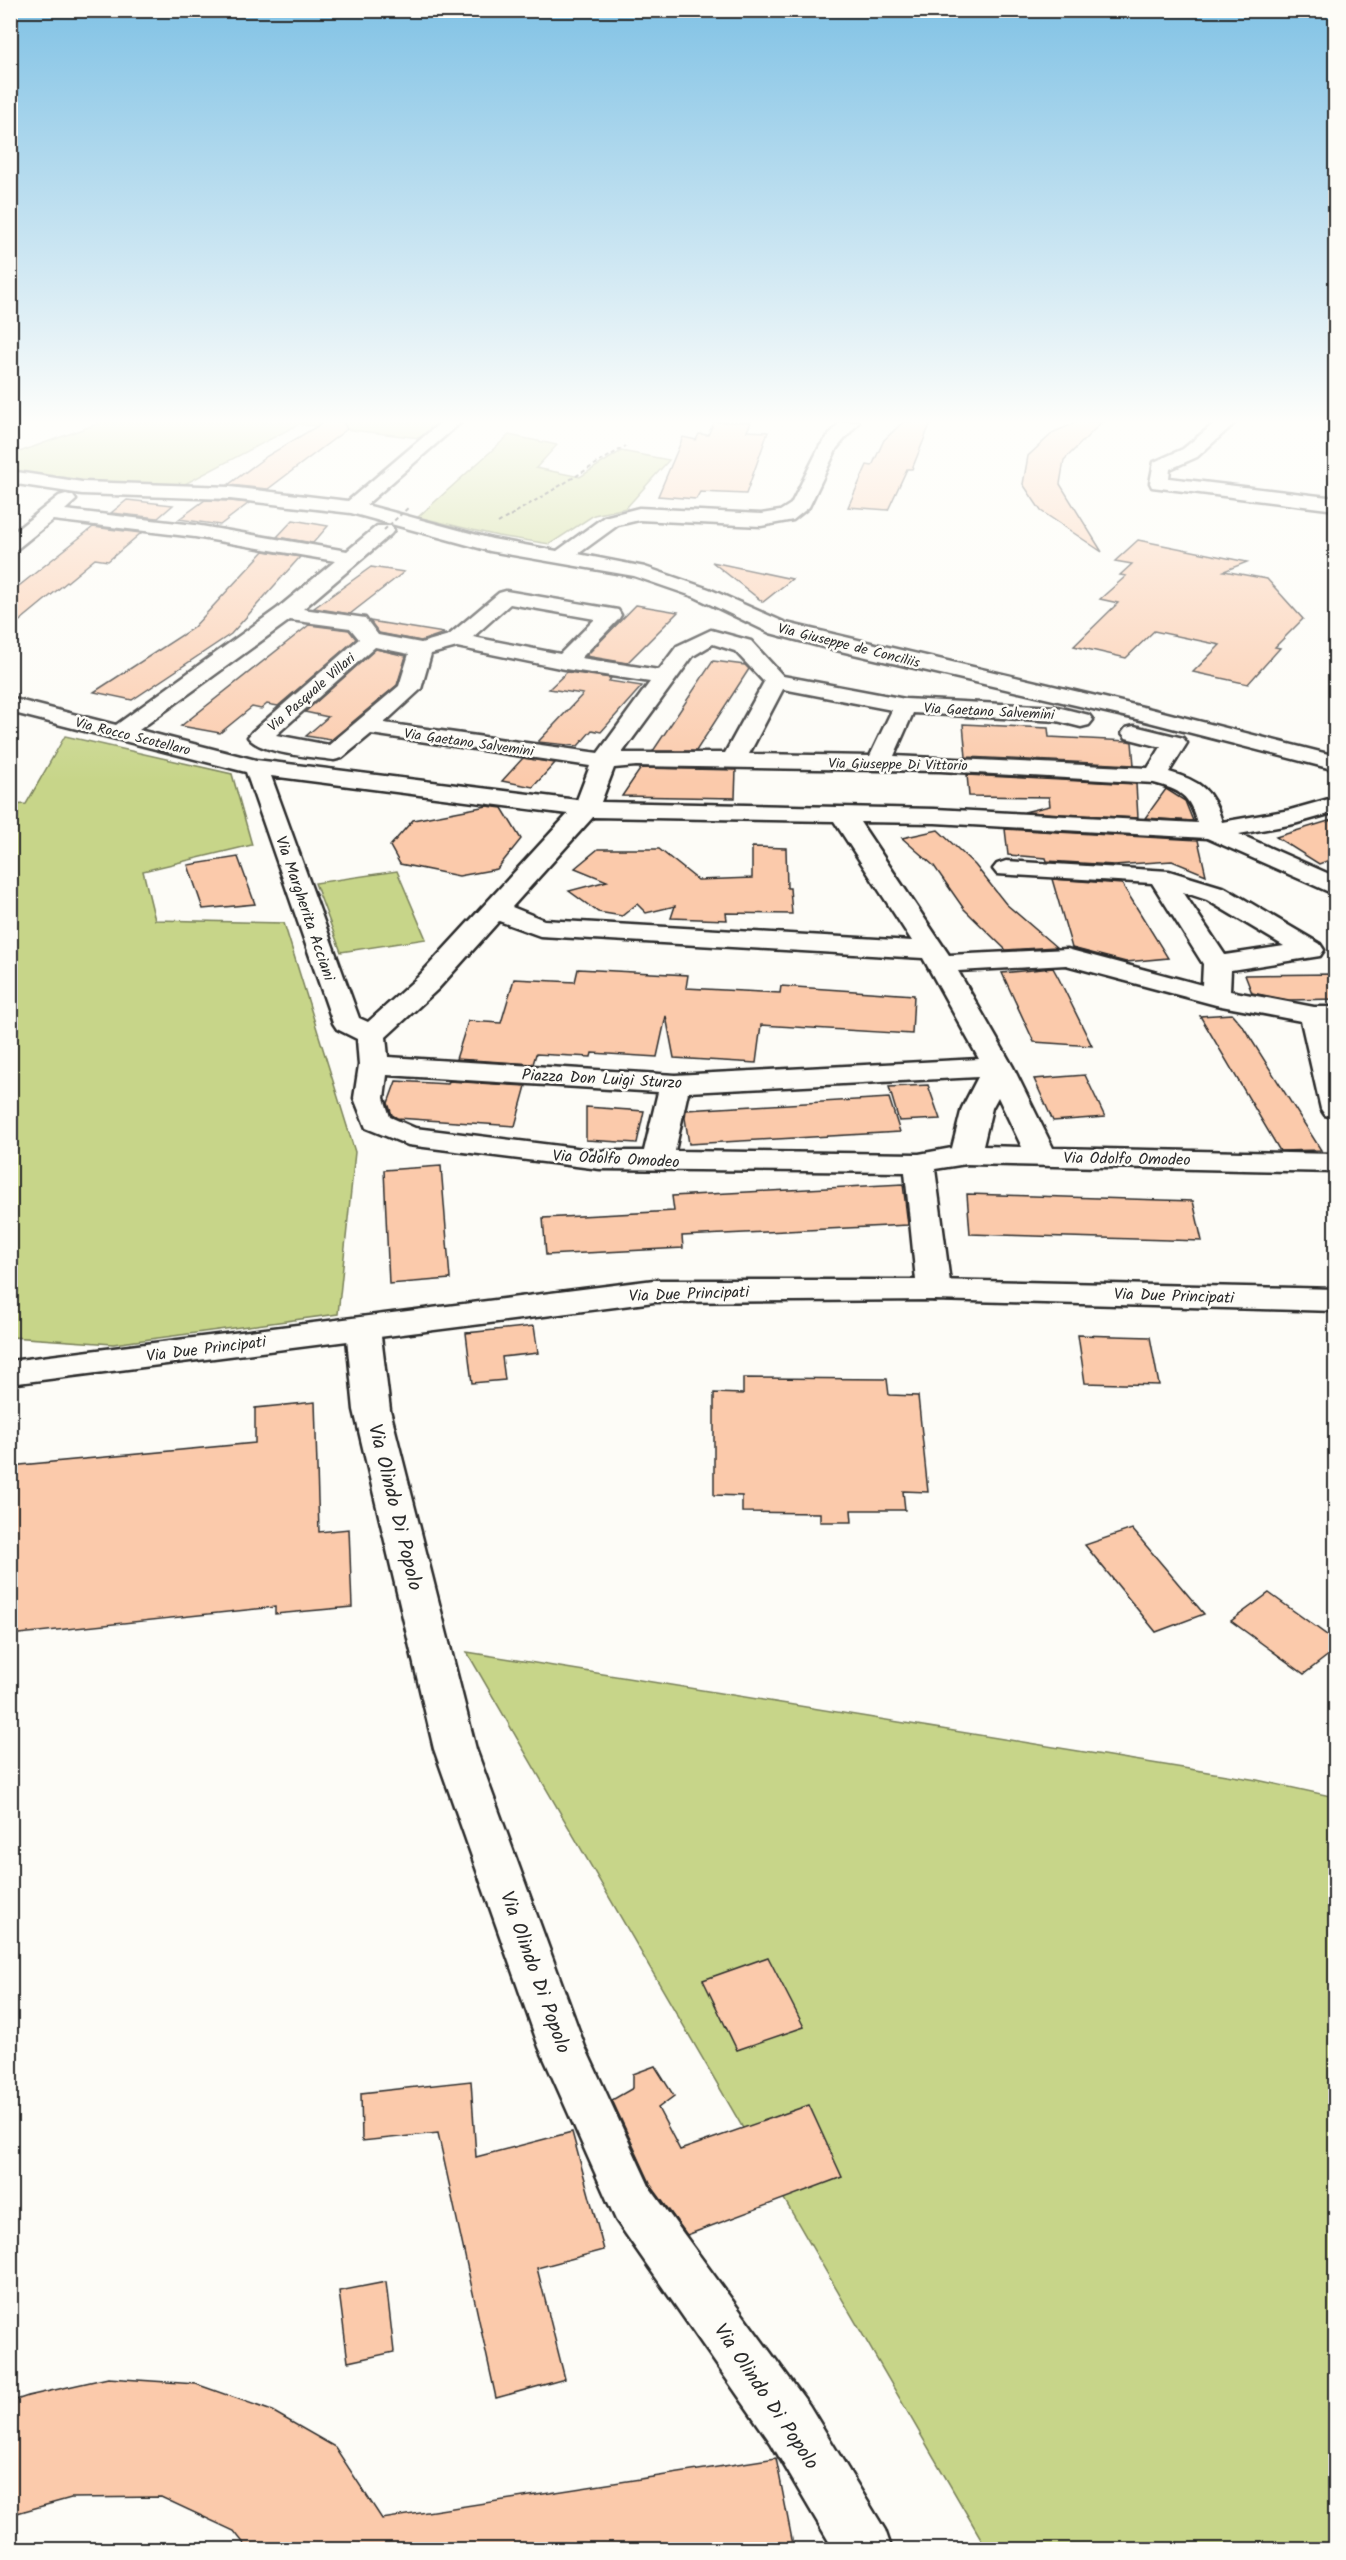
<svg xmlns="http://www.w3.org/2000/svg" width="1346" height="2560" viewBox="0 0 1346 2560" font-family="Kalam,sans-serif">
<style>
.green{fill:#c7d589;stroke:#79805a;stroke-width:1.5}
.building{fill:#fbcaab;stroke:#2b2b2b;stroke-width:1.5}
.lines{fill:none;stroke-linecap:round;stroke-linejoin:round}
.minor-casing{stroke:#2b2b2b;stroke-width:5}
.tertiary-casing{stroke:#2b2b2b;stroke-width:5}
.path{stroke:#2b2b2b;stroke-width:2;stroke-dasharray:4 3;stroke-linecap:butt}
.minor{fill:#fdfcf7;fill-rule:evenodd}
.tertiary{fill:#fdfcf7;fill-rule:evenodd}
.path-bridge{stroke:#2b2b2b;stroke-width:2;stroke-dasharray:4 3;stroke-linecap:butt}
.labels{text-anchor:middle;stroke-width:5;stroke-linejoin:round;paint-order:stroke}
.far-street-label{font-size:14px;fill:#2b2b2b;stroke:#fdfcf7}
.street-label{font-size:16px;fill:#2b2b2b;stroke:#fdfcf7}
.near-street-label{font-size:20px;fill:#2b2b2b;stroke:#fdfcf7}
</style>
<rect width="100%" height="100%" fill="#fdfcf7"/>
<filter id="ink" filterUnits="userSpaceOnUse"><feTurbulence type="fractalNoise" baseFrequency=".0167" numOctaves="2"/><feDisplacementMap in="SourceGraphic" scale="12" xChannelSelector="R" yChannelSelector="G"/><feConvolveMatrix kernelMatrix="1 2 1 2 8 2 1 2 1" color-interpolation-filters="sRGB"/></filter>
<g filter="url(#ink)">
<g class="green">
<polygon points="102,422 438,422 420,438 299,424 183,485 59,481 11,469 11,455"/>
<polygon points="509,435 557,445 536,468 580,477 621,451 669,460 626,508 594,515 550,544 498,536 418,517"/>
<polygon points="65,736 232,774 252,845 143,871 155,920 284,923 355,1152 338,1314 113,1344 11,1337 11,805 26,804"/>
<polygon points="397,871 426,939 341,952 315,883"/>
<polygon points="467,1652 1257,1780 1335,1797 1335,2549 987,2549"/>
</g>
<g class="building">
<polygon points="324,422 343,422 347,429 268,489 228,485 267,456"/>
<polygon points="714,422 751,422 747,431 768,432 746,494 700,492 696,499 658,496 683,437 696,440 699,434 708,435"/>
<polygon points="903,422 931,422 912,469 907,469 888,510 848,507 867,465 872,466 884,440"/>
<polygon points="1077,422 1102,422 1064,460 1060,484 1102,552 1041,511 1023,484 1028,456 1054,432"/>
<polygon points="127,500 173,505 158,518 111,513"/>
<polygon points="205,500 230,501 249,503 220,525 179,519"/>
<polygon points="293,520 328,526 313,543 277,537"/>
<polygon points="93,527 141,533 108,561 95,559 10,629 10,593"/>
<polygon points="1138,540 1247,562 1224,571 1267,579 1303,619 1275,647 1280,648 1248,684 1193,672 1220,645 1154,631 1126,658 1074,646 1118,603 1100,599 1126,576 1120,575 1132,564 1115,561"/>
<polygon points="264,551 300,557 231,634 132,700 94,692 193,628"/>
<polygon points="712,562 792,579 763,602"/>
<polygon points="371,567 404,572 350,614 314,608"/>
<polygon points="636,605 678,612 627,663 586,656"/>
<polygon points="370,621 444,633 421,641 379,633"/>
<polygon points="309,625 349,630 356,639 278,706 267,704 261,709 252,707 220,733 181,726"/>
<polygon points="376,649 406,656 397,685 331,740 306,736 328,717 305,712"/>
<polygon points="713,661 745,665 749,669 696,751 653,751"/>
<polygon points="567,672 611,678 609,681 642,686 601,732 592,730 578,746 538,742 583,694 549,689"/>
<polygon points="963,724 1048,728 1049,737 1128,741 1132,742 1134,765 966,757"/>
<polygon points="523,758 555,763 533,787 502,781"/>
<polygon points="641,768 736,770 735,798 622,796"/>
<polygon points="967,775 1136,784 1138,818 1024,812 1050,806 1049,797 969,796"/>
<polygon points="1166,789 1185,801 1193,821 1145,818"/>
<polygon points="487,806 502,808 521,839 497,869 459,876 400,864 390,846 413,820"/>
<polygon points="1335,819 1335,858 1319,864 1276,837"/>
<polygon points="1005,829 1198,840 1206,875 1172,861 1114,865 1047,861 1046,858 1008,855"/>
<polygon points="938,830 975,865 1006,904 1056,947 1006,950 964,909 934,866 902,838"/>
<polygon points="752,847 786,848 787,888 790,888 792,914 726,913 727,920 671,918 675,906 646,913 637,904 622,916 598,912 569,891 607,881 575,868 598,849 659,849 698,880 752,878"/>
<polygon points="238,857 255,904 203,909 188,865"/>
<polygon points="1052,879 1122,884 1168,958 1126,962 1072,948"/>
<polygon points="1053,968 1059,979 1092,1046 1034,1042 1002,973"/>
<polygon points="578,969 688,975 686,988 780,993 781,986 914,995 912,1034 761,1025 756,1063 674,1058 666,1016 657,1057 592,1053 591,1057 536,1054 533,1064 456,1059 468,1021 501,1023 514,979 575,982"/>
<polygon points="1335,974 1335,999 1289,1000 1252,993 1245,975"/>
<polygon points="1232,1014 1244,1028 1321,1150 1280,1151 1200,1016"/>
<polygon points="1085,1075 1105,1117 1053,1121 1034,1079"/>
<polygon points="396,1081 448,1084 449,1081 526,1086 515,1126 397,1118 392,1115 388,1103"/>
<polygon points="928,1085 940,1119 899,1121 889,1087"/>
<polygon points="889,1098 900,1132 689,1144 685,1118 686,1110"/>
<polygon points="586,1107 644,1111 637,1143 586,1140"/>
<polygon points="441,1166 450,1279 389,1284 384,1170"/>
<polygon points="903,1184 908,1225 682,1236 683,1248 546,1255 543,1218 674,1211 672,1196"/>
<polygon points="967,1194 1193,1201 1202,1241 970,1234"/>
<polygon points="534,1326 538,1353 502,1357 505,1380 472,1383 466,1333"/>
<polygon points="1078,1335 1150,1337 1159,1385 1085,1383"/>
<polygon points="743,1378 887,1379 889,1395 918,1396 928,1492 903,1491 905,1510 851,1510 852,1522 820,1522 820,1513 742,1512 742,1496 714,1495 714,1393 743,1394"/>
<polygon points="315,1402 319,1532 349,1529 352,1607 275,1614 275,1607 10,1635 10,1466 255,1443 255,1408"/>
<polygon points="1132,1529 1204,1614 1156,1632 1085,1545"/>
<polygon points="1269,1593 1335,1641 1335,1650 1304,1674 1231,1621"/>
<polygon points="768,1957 804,2027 737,2050 703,1980"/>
<polygon points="655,2066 674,2096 658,2108 680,2150 809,2105 842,2177 687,2235 652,2187 612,2100 633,2088 633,2074"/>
<polygon points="471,2081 476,2157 572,2132 604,2250 537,2268 565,2379 496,2398 438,2133 362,2141 361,2093"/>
<polygon points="386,2282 394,2352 348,2362 339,2291"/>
<polygon points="108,2378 196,2384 272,2411 335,2447 382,2519 776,2458 794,2550 249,2550 234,2531 161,2497 71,2498 10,2515 10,2402 28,2396"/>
</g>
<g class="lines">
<g class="minor-casing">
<g id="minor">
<polygon points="441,422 461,422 366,505 492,539 557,551 604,517 639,508 761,514 780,511 791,504 820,446 840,422 859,422 837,448 809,507 793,520 761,526 639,520 618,525 578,554 645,567 709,589 786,623 1147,708 1336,756 1336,770 1145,721 823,647 770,633 695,597 634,576 490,551 351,513 230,499 82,494 10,483 10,471 82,482 230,487 348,501"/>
<polygon points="1216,422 1236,422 1197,457 1170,469 1169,478 1336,498 1336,510 1152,487 1150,483 1154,462 1183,449"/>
<path d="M 66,494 L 73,496 L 76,500 L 65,510 L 195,525 L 347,551 L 377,526 L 391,526 L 394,530 L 391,534 L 303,609 L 365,618 L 378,635 L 421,643 L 449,635 L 499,593 L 506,591 L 618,610 L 621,615 L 618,620 L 581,658 L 659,670 L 677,646 L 711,630 L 751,641 L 783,676 L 905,699 L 1057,707 L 1089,715 L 1093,720 L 1089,725 L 1081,727 L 1057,721 L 913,713 L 894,756 L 1148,768 L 1161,747 L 1126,738 L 1122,733 L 1126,728 L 1134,726 L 1183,738 L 1187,743 L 1169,772 C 1200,781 1213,790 1222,822 L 1290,810 L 1336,797 L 1336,812 L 1294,824 L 1239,834 L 1336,877 L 1336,895 L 1207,838 L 935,823 L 860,822 L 949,955 L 1067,949 L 1202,985 L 1203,964 L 1152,883 L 997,874 L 993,869 L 997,864 L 1006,861 L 1169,871 L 1225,888 L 1320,944 L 1324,950 L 1320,956 L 1231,970 L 1230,991 L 1314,1007 L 1336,1007 L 1336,1024 L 1330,1024 L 1336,1045 L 1336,1118 L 1325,1115 L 1321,1109 L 1301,1021 L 1216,1005 L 1066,965 L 958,971 L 1013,1067 L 1053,1148 L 1336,1154 L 1336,1172 L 966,1164 L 935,1169 L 951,1290 L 946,1297 L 934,1300 L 922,1297 L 917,1290 L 905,1172 L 600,1169 L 408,1145 L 366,1128 L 354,1098 L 359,1065 L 357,1039 L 337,1029 L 333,1023 L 246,772 L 10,712 L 10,698 L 116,725 L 278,608 L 335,561 L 195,537 L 53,520 L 17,549 L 10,551 L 10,535 L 59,496 ZM 510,604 L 595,619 L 560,654 L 473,637 ZM 290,620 L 350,628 L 359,639 L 252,732 L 248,737 C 260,754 314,757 334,760 L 342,758 L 371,734 L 590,766 L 577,800 L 256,760 L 139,730 ZM 713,644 L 735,651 L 764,682 L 725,753 L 622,753 L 693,656 ZM 375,647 L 409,654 L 399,686 L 329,745 L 276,735 ZM 457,647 L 565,669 L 650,682 L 598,753 L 384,723 L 421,689 L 431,654 ZM 783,689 L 892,710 L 870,756 L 749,754 ZM 636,766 L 940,771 L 1154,783 C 1180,790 1190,795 1197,823 L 935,809 L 601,802 L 614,768 ZM 271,776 L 568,814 L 418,977 L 368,1022 L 359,1018 ZM 593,817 L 834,821 L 912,941 L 544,920 L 512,907 ZM 1183,892 L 1207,900 L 1284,946 L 1225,955 ZM 499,921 L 540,936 L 923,958 L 979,1059 L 675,1075 L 388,1057 L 386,1037 L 438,989 ZM 387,1075 L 658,1092 L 644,1151 L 600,1151 L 415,1128 L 390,1117 L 384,1098 ZM 978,1077 L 962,1108 L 952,1148 L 919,1154 L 675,1151 L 688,1092 ZM 998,1097 L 1022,1147 L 983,1146 L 992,1108 Z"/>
<polygon points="363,1317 375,1320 380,1328 390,1410 476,1749 585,2047 650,2188 809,2405 885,2530 892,2550 834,2550 771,2443 616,2220 539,2047 434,1749 354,1410 346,1328 351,1320"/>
</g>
</g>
<g class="tertiary-casing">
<polygon id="tertiary" points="654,1280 934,1280 1336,1289 1336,1311 934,1300 654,1302 10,1384 10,1361"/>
</g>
<polyline class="path" points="498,523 626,446"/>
<use href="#minor" class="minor"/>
<use href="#tertiary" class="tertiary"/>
<polyline class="path-bridge" points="384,530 409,507"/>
</g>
</g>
<linearGradient id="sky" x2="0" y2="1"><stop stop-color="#81c2e5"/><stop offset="0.54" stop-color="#fefefb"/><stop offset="1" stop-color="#fefefb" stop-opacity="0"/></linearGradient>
<rect width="1346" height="781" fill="url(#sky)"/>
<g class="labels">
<g class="far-street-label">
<text transform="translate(849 645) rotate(14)" y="5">Via Giuseppe de Conciliis</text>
<text transform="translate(311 692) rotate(-41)" y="5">Via Pasquale Villari</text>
<text transform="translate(989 711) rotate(3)" y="5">Via Gaetano Salvemini</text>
<text transform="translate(133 736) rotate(14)" y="5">Via Rocco Scotellaro</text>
<text transform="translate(469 742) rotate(8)" y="5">Via Gaetano Salvemini</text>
<text transform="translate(898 764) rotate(1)" y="5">Via Giuseppe Di Vittorio</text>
</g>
<g class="street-label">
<text transform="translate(306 908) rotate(71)" y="6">Via Margherita Acciani</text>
<text transform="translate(602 1078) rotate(3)" y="6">Piazza Don Luigi Sturzo</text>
<text transform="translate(616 1158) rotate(3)" y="6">Via Odolfo Omodeo</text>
<text transform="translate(1127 1158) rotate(1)" y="6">Via Odolfo Omodeo</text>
<text transform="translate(689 1293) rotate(-2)" y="6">Via Due Principati</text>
<text transform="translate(1174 1295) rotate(2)" y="6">Via Due Principati</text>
<text transform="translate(206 1348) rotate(-7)" y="6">Via Due Principati</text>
</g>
<g class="near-street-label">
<text transform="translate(396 1507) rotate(76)" y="7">Via Olindo Di Popolo</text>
<text transform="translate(536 1972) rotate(70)" y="7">Via Olindo Di Popolo</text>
<text transform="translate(767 2396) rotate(56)" y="7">Via Olindo Di Popolo</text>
</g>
</g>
<rect width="1346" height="2560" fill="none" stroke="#fdfcf7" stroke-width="36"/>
<rect x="18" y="18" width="1310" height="2524" fill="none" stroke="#2b2b2b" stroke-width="2" filter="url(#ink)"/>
</svg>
